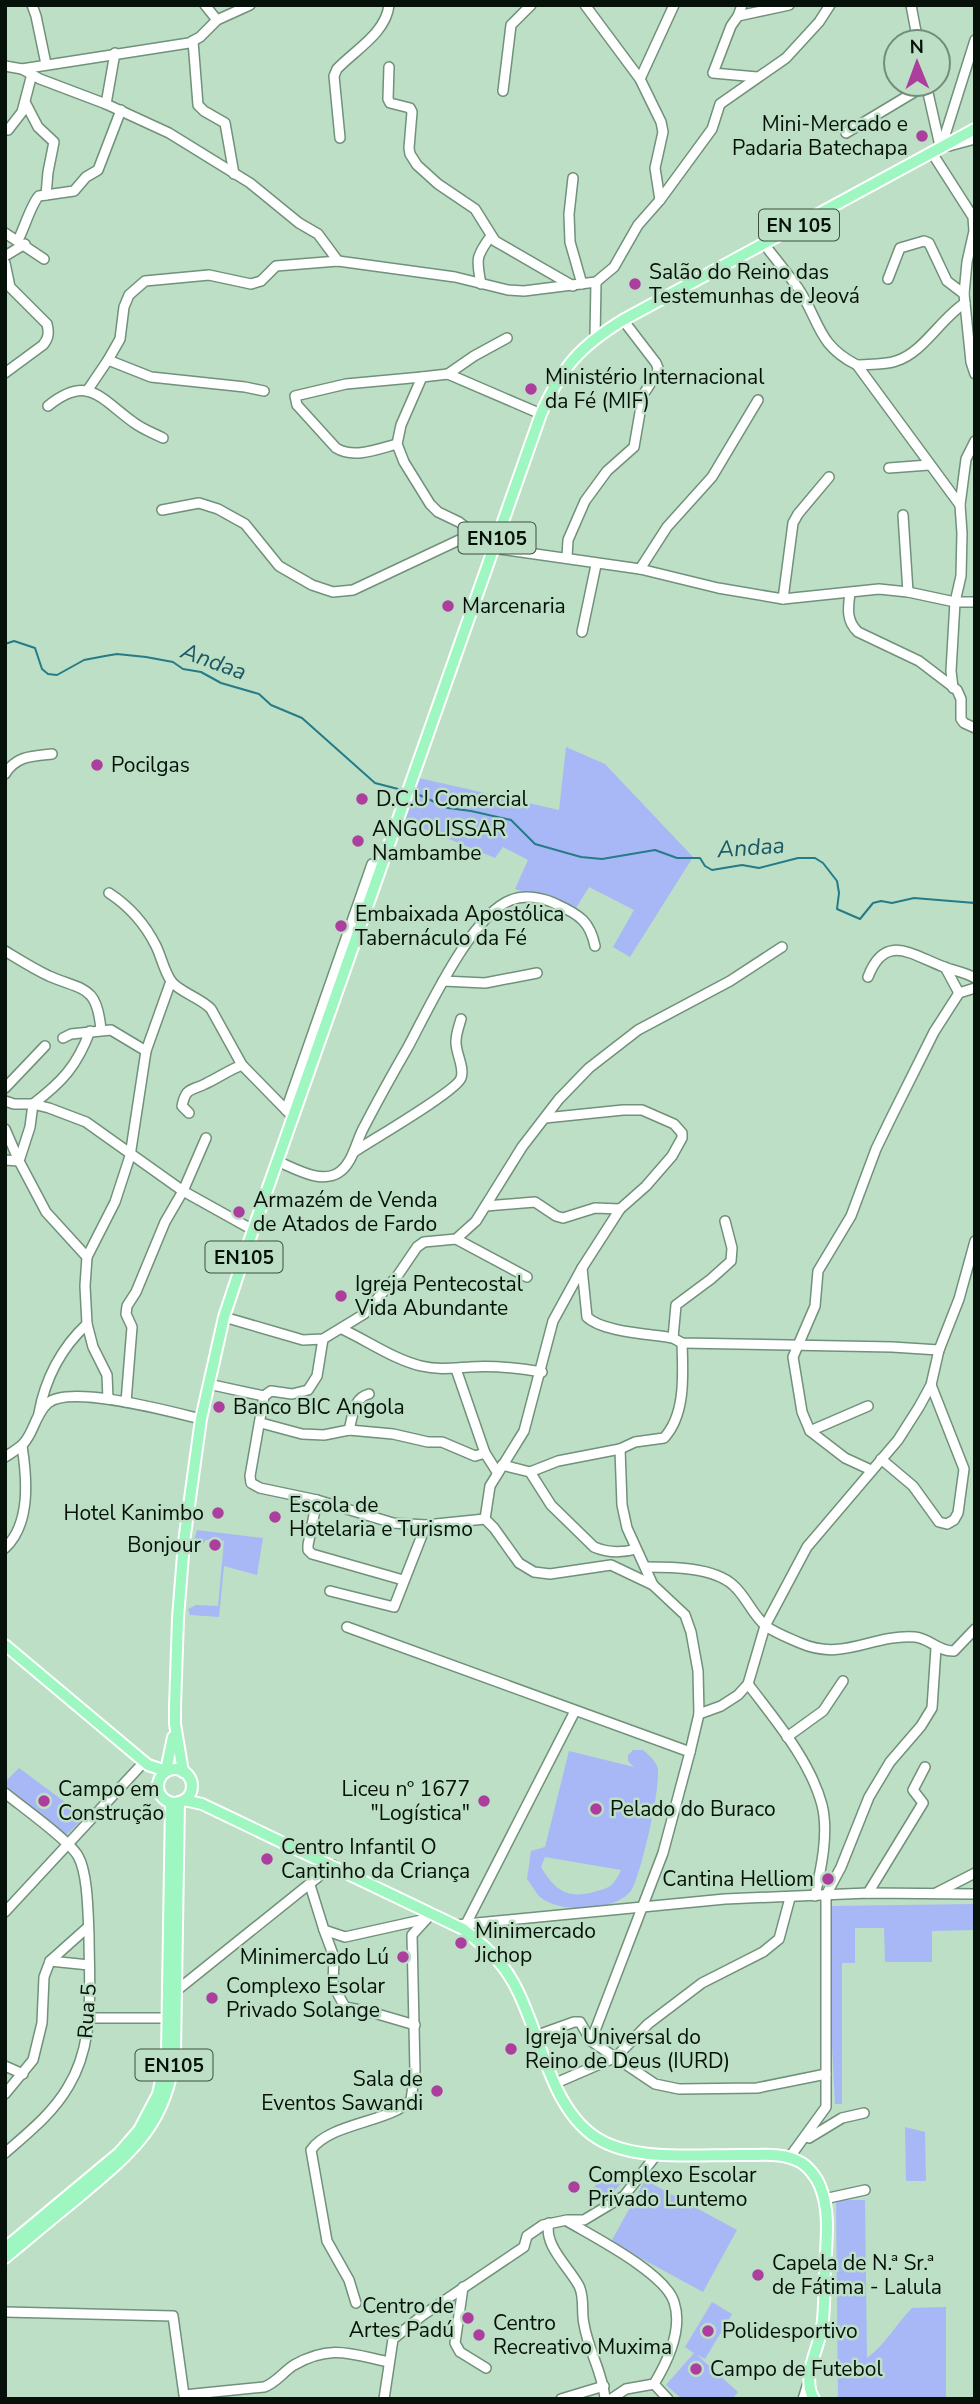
<svg xmlns="http://www.w3.org/2000/svg" width="980" height="2404" viewBox="0 0 980 2404" font-family="'Nunito Sans',sans-serif">
<style>
.green{fill:#a8b8f6;fill-rule:evenodd}
.lines{fill:none;stroke-linecap:round;stroke-linejoin:round}
.stream{stroke:#257b88;stroke-width:2}
.minor-casing{stroke:#71917a;stroke-width:12}
.major-casing{stroke:#fff;stroke-width:14}
.minor{stroke:#fff;stroke-width:9}
.major{stroke:#9ef6c0;stroke-width:10}
.poi-dot{fill:#ac3f9e;stroke:#bcdfc5;stroke-width:2.5}
.labels{text-anchor:middle;stroke-width:5;stroke-linejoin:round;paint-order:stroke}
.shield{fill:#bcdfc5;stroke:#3c4f41;stroke-width:2}
.shield-label{font-size:19px;font-weight:bold;fill:#051109}
.poi-label{font-size:21px;fill:#051109;stroke:#bcdfc5;text-anchor:start}
.street-label{font-size:21px;fill:#051109;stroke:#bcdfc5}
.water-label{font-size:23px;font-style:italic;fill:#195864;stroke:#bcdfc5}
</style>
<rect width="100%" height="100%" fill="#bcdfc5"/>
<g class="green">
<polygon points="566,747 605,764 693,857 630,957 613,947 634,910 589,887 576,908 515,889 528,860 503,847 495,858 405,821 419,778 559,810"/>
<polygon points="197,1530 263,1538 257,1575 224,1566 219,1617 190,1615 188,1609 196,1605 218,1606 224,1541 206,1540 203,1544 194,1540"/>
<path d="M 633,1750 L 643,1750 C 648,1754 654,1759 657,1766 C 663,1780 640,1879 631,1891 C 613,1912 561,1914 540,1897 C 535,1892 531,1884 527,1879 L 531,1851 L 545,1847 L 569,1751 L 634,1767 L 628,1761 L 628,1755 ZM 545,1857 L 621,1870 C 619,1874 616,1881 612,1884 C 609,1888 601,1890 597,1891 C 569,1900 555,1891 541,1867 Z"/>
<polygon points="19,1768 85,1817 66,1835 5,1785 5,1782"/>
<polygon points="975,1904 975,1930 932,1931 932,1962 885,1962 884,1928 855,1928 855,1963 842,1963 842,2104 835,2104 832,2044 830,1906"/>
<polygon points="905,2127 925,2132 926,2181 906,2181"/>
<polygon points="614,2168 625,2180 605,2200 593,2188"/>
<polygon points="645,2180 737,2230 703,2292 611,2242"/>
<path d="M 836,2200 L 865,2200 L 867,2358 C 885,2345 896,2324 912,2308 L 946,2307 L 946,2399 L 838,2399 Z"/>
<polygon points="712,2302 732,2314 705,2359 697,2355 738,2392 732,2399 682,2399 666,2385 694,2353 685,2347"/>
</g>
<g class="lines">
<g class="stream">
<polyline points="5,644 14,641 35,648 42,669 48,674 57,675 84,660 105,656 117,654 146,657 173,662 183,669 201,672 221,683 259,694 271,705 302,718 375,783 402,790"/>
<polyline points="417,794 448,808 471,811 511,820 535,844 581,857 602,859 655,850 677,858 700,858 705,866 712,870 742,865 759,868 798,858 815,858 823,863 837,881 839,893 837,909 860,919 873,903 881,901 892,903 914,898 975,903"/>
</g>
<g class="minor-casing">
<g id="minor">
<polyline points="32,5 36,16 46,64"/>
<polyline points="205,5 217,20"/>
<polyline points="585,5 640,79 661,122 663,132 655,168 660,200"/>
<polyline points="742,5 738,16 731,26 713,73 757,77"/>
<polyline points="911,5 918,42"/>
<polyline points="738,16 789,5"/>
<polyline points="193,41 198,105 204,111 225,123 234,174"/>
<polyline points="5,66 22,69 189,43 200,37 217,20 250,5"/>
<polyline points="389,67 388,99 390,103 410,108 412,112 409,148 410,154 417,165 438,184 475,209 495,241 573,286"/>
<polyline points="22,69 40,79 106,104 169,133 250,183 299,223 318,234 338,261"/>
<polyline points="640,79 674,5"/>
<polyline points="926,84 940,146"/>
<polyline points="503,91 511,25 531,5"/>
<polyline points="25,102 38,127 54,142 48,172 46,195"/>
<polyline points="106,104 115,53"/>
<polyline points="8,130 22,112 32,74"/>
<polyline points="846,133 926,85"/>
<path d="M 340,138 L 334,76 L 337,69 C 355,50 386,33 389,5"/>
<polyline points="949,146 975,139"/>
<polyline points="941,148 975,40"/>
<polyline points="932,153 973,217 974,231 967,262 964,294 971,362 975,374"/>
<polyline points="573,178 569,214 570,242 582,284"/>
<polyline points="5,233 44,259"/>
<path d="M 18,240 C 24,229 32,202 39,196 L 74,191 L 86,177 L 98,170 L 121,110"/>
<path d="M 764,244 C 775,258 787,273 798,288 C 820,321 817,345 857,365 L 960,505"/>
<polyline points="5,256 25,244"/>
<path d="M 5,263 L 10,287 L 47,324 C 49,332 49,338 43,345 L 5,373"/>
<polyline points="888,279 900,248 924,241 929,243 947,281 964,294"/>
<path d="M 481,284 C 476,259 476,256 491,236"/>
<polyline points="507,338 474,356 448,374 422,377 401,425 397,444 404,462 430,504 438,512 459,522 493,548 640,569 718,588 783,599 879,589 908,592 955,602 975,602"/>
<polyline points="595,338 596,282"/>
<path d="M 857,365 C 869,364 885,365 896,361 C 923,353 941,318 965,303"/>
<polyline points="448,374 541,414"/>
<polyline points="87,391 108,360"/>
<polyline points="264,391 245,387 151,377 108,360 120,339 124,307 129,295 145,281 209,275 251,284 261,281 276,266 338,261 455,277 508,290 524,291 596,282 614,267 638,225 660,200 712,129 720,104 786,58 819,22 830,5"/>
<path d="M 48,406 C 88,374 100,398 133,422 C 142,429 153,433 163,438"/>
<path d="M 397,444 C 378,449 354,459 336,448 L 297,405 L 295,396 L 346,384 L 422,377"/>
<polyline points="889,468 929,465"/>
<polyline points="162,510 199,503 218,509 245,524 279,566 312,585 333,592 353,590 474,533"/>
<polyline points="903,515 908,592"/>
<polyline points="567,557 568,540 585,501 607,471 634,447 643,395 657,373 658,368 656,363 623,320"/>
<polyline points="640,569 667,527 712,477 758,400"/>
<path d="M 850,593 C 848,608 846,621 858,632 L 919,661 L 957,690 L 961,699 L 961,719 L 964,723 L 975,728"/>
<polyline points="783,599 793,523 798,514 829,477"/>
<polyline points="582,632 596,565"/>
<polyline points="953,688 951,671 955,602 961,576 962,533 960,505 966,459 975,441"/>
<path d="M 5,774 C 16,756 32,756 52,754"/>
<path d="M 109,893 C 129,906 145,924 156,946 C 161,956 164,971 171,981 C 179,992 201,998 211,1009 L 242,1065 L 293,1117"/>
<path d="M 5,951 C 20,960 34,969 49,976 C 84,991 97,985 101,1030"/>
<polyline points="945,967 959,993"/>
<path d="M 868,977 C 885,932 912,955 944,967 C 955,971 965,972 975,978"/>
<polyline points="443,981 485,983 537,973"/>
<polyline points="63,1038 71,1034 111,1030 146,1051"/>
<polyline points="5,1088 45,1046"/>
<polyline points="5,1101 14,1104 33,1104 49,1108 86,1122 183,1191 253,1230"/>
<polyline points="286,1110 372,864"/>
<path d="M 189,1113 L 182,1106 C 186,1087 191,1091 205,1084 C 218,1078 229,1070 242,1065"/>
<polyline points="5,1129 19,1161 46,1212 87,1257 85,1286 87,1324 93,1347 107,1375 108,1399"/>
<path d="M 354,1152 C 370,1141 457,1091 461,1078 C 465,1067 455,1052 456,1041 C 456,1034 459,1026 461,1019"/>
<path d="M 5,1160 L 19,1161 L 30,1127 L 33,1104 C 62,1082 77,1066 90,1031"/>
<path d="M 277,1161 C 294,1168 320,1184 338,1173 C 353,1164 356,1141 364,1127 C 378,1100 393,1073 408,1047 C 428,1010 472,914 511,900 C 526,894 545,898 558,905 C 580,915 590,922 595,946"/>
<polyline points="486,1206 535,1202 556,1216 563,1218 595,1208 620,1209"/>
<polyline points="456,1239 527,1277"/>
<polyline points="87,1257 115,1202 130,1156 146,1051 171,981"/>
<path d="M 582,1268 L 587,1317 C 602,1332 651,1334 673,1338 L 682,1343 L 892,1347 L 939,1350"/>
<polyline points="224,1317 303,1340 323,1339 364,1314 398,1275 417,1247 424,1242 456,1239 476,1221 522,1147 559,1099 589,1068 638,1030 730,981 782,947"/>
<path d="M 342,1329 C 368,1341 393,1359 421,1366 C 438,1370 453,1368 470,1367 C 494,1365 518,1368 542,1372"/>
<polyline points="673,1338 676,1305 711,1279 731,1261 732,1248 725,1221"/>
<polyline points="456,1369 485,1453 497,1472"/>
<polyline points="208,1384 264,1396 271,1391 292,1394 308,1390 317,1376 323,1339"/>
<polyline points="264,1396 250,1476 251,1483 260,1488 317,1500 393,1523 426,1525 485,1519 494,1528 519,1563 534,1572 550,1574 611,1565 653,1585 685,1615 691,1632 698,1671 699,1714 690,1752 663,1853 591,2041 655,2084 679,2089 757,2088 826,2074"/>
<polyline points="126,1402 132,1327 126,1314 127,1306 136,1292 165,1222 183,1191 206,1138"/>
<path d="M 39,1413 C 45,1380 61,1348 87,1324"/>
<polyline points="261,1423 302,1434 324,1435 349,1430 393,1434 428,1442 442,1442 475,1456 485,1453"/>
<path d="M 349,1430 C 353,1416 353,1398 369,1394"/>
<polyline points="810,1431 868,1406"/>
<polyline points="620,1449 622,1505 627,1528 653,1585"/>
<path d="M 5,1457 C 11,1453 18,1449 23,1444 C 34,1433 35,1414 48,1403 C 70,1384 172,1412 201,1419"/>
<polyline points="881,1459 913,1486 939,1522 947,1524 954,1520 958,1513 964,1469 931,1385"/>
<path d="M 502,1465 L 530,1472 L 558,1461 L 620,1449 L 635,1442 L 664,1438 C 686,1414 683,1374 682,1343"/>
<polyline points="871,1470 845,1458 810,1431 802,1412 793,1357 815,1306 818,1271 851,1216 876,1149 891,1118 934,1032 959,993 975,988"/>
<path d="M 530,1472 L 551,1505 L 594,1547 C 608,1553 622,1553 636,1549"/>
<polyline points="317,1500 308,1545 308,1550 312,1554 403,1580"/>
<polyline points="485,1519 490,1486 524,1431 553,1321 582,1268 620,1209 646,1186 672,1156 682,1138 682,1133 674,1124 642,1110 623,1110 545,1118"/>
<path d="M 5,1548 C 31,1524 27,1478 22,1446"/>
<path d="M 646,1567 C 671,1567 713,1567 733,1585 C 746,1596 753,1616 766,1626 C 775,1633 789,1638 800,1643 C 844,1662 871,1634 915,1637 C 929,1638 939,1652 954,1651 L 975,1629"/>
<polyline points="330,1591 394,1607 426,1525"/>
<polyline points="347,1627 690,1752"/>
<path d="M 748,1684 C 775,1720 810,1760 822,1805 C 829,1833 821,1869 815,1896"/>
<polyline points="699,1714 721,1706 738,1695 748,1684 765,1626 807,1547 898,1440 919,1407 931,1385 939,1350 959,1299 975,1241"/>
<polyline points="787,1737 823,1711 843,1681"/>
<path d="M 5,1793 C 22,1807 69,1840 78,1856 C 88,1873 88,1915 89,1935 C 89,1986 96,2042 68,2087 C 53,2113 28,2133 5,2153"/>
<polyline points="310,1885 324,1930 345,1937 426,1919"/>
<polyline points="868,1893 923,1803 913,1790 925,1767"/>
<polyline points="936,1893 975,1873"/>
<polyline points="5,1912 144,1762"/>
<polyline points="466,1924 575,1711"/>
<polyline points="456,1925 725,1899 868,1893 975,1894"/>
<polyline points="324,1930 334,1957 333,1985 345,2007 374,2013 415,2025"/>
<polyline points="50,1961 89,1965"/>
<polyline points="176,1991 333,1865"/>
<polyline points="89,2018 167,2018"/>
<polyline points="535,2036 574,2022 580,2022 591,2041"/>
<polyline points="5,2066 23,2074"/>
<polyline points="556,2083 616,2057 648,2024 702,1983 763,1952 779,1939 790,1898"/>
<polyline points="5,2094 33,2060 42,2023 44,1977 50,1961 88,1927"/>
<polyline points="809,2138 842,2118 864,2113"/>
<polyline points="789,2158 826,2107 826,1895 841,1867 869,1797 890,1762 921,1726 932,1708 936,1648"/>
<polyline points="824,2199 865,2190"/>
<path d="M 567,2221 C 594,2237 665,2273 674,2302 C 683,2329 668,2361 654,2384 L 668,2399"/>
<path d="M 549,2223 C 543,2245 569,2267 579,2286 C 585,2298 581,2312 584,2324 C 588,2350 603,2373 605,2399"/>
<polyline points="463,2287 455,2343 460,2352 486,2368"/>
<path d="M 356,2303 L 349,2280 L 327,2241 L 311,2150 C 327,2127 372,2123 397,2110 C 402,2107 406,2104 411,2100 L 415,2071 L 412,1935 L 432,1913"/>
<path d="M 5,2312 L 173,2316 L 184,2395 L 264,2387 C 276,2383 283,2372 294,2365 C 331,2344 351,2354 389,2362"/>
<polyline points="384,2399 393,2339 423,2315 524,2247 527,2236 543,2225 567,2220 584,2220 624,2196 657,2154"/>
<polyline points="561,2399 604,2386"/>
<polyline points="611,2399 626,2389 654,2384"/>
<polyline points="803,2399 808,2383"/>
</g>
</g>
<g class="major-casing">
<g id="major">
<polyline points="5,1645 148,1765 166,1771 173,1737"/>
<circle cx="175" cy="1786" r="17"/>
<path d="M 183,1772 L 175,1724 L 175,1707 L 178,1618 L 184,1542 L 201,1419 L 224,1317 L 253,1230 L 541,414 C 562,367 579,347 623,320 L 975,129"/>
<path d="M 184,1800 L 202,1804 L 463,1929 C 482,1944 501,1960 513,1982 C 541,2030 549,2113 602,2141 C 641,2162 704,2154 748,2155 C 766,2155 784,2153 800,2162 C 808,2166 817,2178 820,2186 C 831,2212 826,2243 825,2270 C 824,2289 825,2309 822,2328 C 818,2350 801,2378 814,2399"/>
<polyline points="5,2248 119,2153 139,2130 158,2094 167,2052 171,1803"/>
<path d="M 5,2258 C 30,2237 55,2216 80,2196 C 132,2152 167,2125 175,2052 L 179,1802"/>
</g>
</g>
<use href="#minor" class="minor"/>
<use href="#major" class="major"/>
</g>
<g class="poi-dot">
<circle cx="922" cy="136" r="7"/>
<circle cx="635" cy="284" r="7"/>
<circle cx="531" cy="389" r="7"/>
<circle cx="448" cy="606" r="7"/>
<circle cx="97" cy="765" r="7"/>
<circle cx="362" cy="799" r="7"/>
<circle cx="358" cy="841" r="7"/>
<circle cx="341" cy="926" r="7"/>
<circle cx="239" cy="1212" r="7"/>
<circle cx="341" cy="1296" r="7"/>
<circle cx="219" cy="1407" r="7"/>
<circle cx="218" cy="1513" r="7"/>
<circle cx="275" cy="1517" r="7"/>
<circle cx="215" cy="1545" r="7"/>
<circle cx="44" cy="1801" r="7"/>
<circle cx="484" cy="1801" r="7"/>
<circle cx="596" cy="1809" r="7"/>
<circle cx="267" cy="1859" r="7"/>
<circle cx="828" cy="1879" r="7"/>
<circle cx="461" cy="1943" r="7"/>
<circle cx="403" cy="1957" r="7"/>
<circle cx="212" cy="1998" r="7"/>
<circle cx="511" cy="2049" r="7"/>
<circle cx="437" cy="2091" r="7"/>
<circle cx="574" cy="2187" r="7"/>
<circle cx="758" cy="2275" r="7"/>
<circle cx="468" cy="2318" r="7"/>
<circle cx="708" cy="2331" r="7"/>
<circle cx="479" cy="2335" r="7"/>
<circle cx="696" cy="2369" r="7"/>
</g>
<g class="labels">
<g class="shield">
<rect x="759" y="209.5" width="80" height="31" rx="5"/>
<rect x="458.5" y="522.5" width="77" height="31" rx="5"/>
<rect x="205.5" y="1241.5" width="77" height="31" rx="5"/>
<rect x="135.5" y="2049.5" width="77" height="31" rx="5"/>
</g>
<g class="shield-label">
<text x="799" y="232">EN 105</text>
<text x="497" y="545">EN105</text>
<text x="244" y="1264">EN105</text>
<text x="174" y="2072">EN105</text>
</g>
<g class="poi-label">
<text x="908" y="131" text-anchor="end">Mini-Mercado e<tspan x="908" dy="24">Padaria Batechapa</tspan></text>
<text x="649" y="279">Salão do Reino das<tspan x="649" dy="24">Testemunhas de Jeová</tspan></text>
<text x="545" y="384">Ministério Internacional<tspan x="545" dy="24">da Fé (MIF)</tspan></text>
<text x="462" y="613">Marcenaria</text>
<text x="111" y="772">Pocilgas</text>
<text x="376" y="806">D.C.U Comercial</text>
<text x="372" y="836">ANGOLISSAR<tspan x="372" dy="24">Nambambe</tspan></text>
<text x="355" y="921">Embaixada Apostólica<tspan x="355" dy="24">Tabernáculo da Fé</tspan></text>
<text x="253" y="1207">Armazém de Venda<tspan x="253" dy="24">de Atados de Fardo</tspan></text>
<text x="355" y="1291">Igreja Pentecostal<tspan x="355" dy="24">Vida Abundante</tspan></text>
<text x="233" y="1414">Banco BIC Angola</text>
<text x="289" y="1512">Escola de<tspan x="289" dy="24">Hotelaria e Turismo</tspan></text>
<text x="204" y="1520" text-anchor="end">Hotel Kanimbo</text>
<text x="201" y="1552" text-anchor="end">Bonjour</text>
<text x="58" y="1796">Campo em<tspan x="58" dy="24">Construção</tspan></text>
<text x="470" y="1796" text-anchor="end">Liceu nº 1677<tspan x="470" dy="24">"Logística"</tspan></text>
<text x="610" y="1816">Pelado do Buraco</text>
<text x="281" y="1854">Centro Infantil O<tspan x="281" dy="24">Cantinho da Criança</tspan></text>
<text x="814" y="1886" text-anchor="end">Cantina Helliom</text>
<text x="475" y="1938">Minimercado<tspan x="475" dy="24">Jichop</tspan></text>
<text x="389" y="1964" text-anchor="end">Minimercado Lú</text>
<text x="226" y="1993">Complexo Esolar<tspan x="226" dy="24">Privado Solange</tspan></text>
<text x="525" y="2044">Igreja Universal do<tspan x="525" dy="24">Reino de Deus (IURD)</tspan></text>
<text x="423" y="2086" text-anchor="end">Sala de<tspan x="423" dy="24">Eventos Sawandi</tspan></text>
<text x="588" y="2182">Complexo Escolar<tspan x="588" dy="24">Privado Luntemo</tspan></text>
<text x="772" y="2270">Capela de N.ª Sr.ª<tspan x="772" dy="24">de Fátima - Lalula</tspan></text>
<text x="454" y="2313" text-anchor="end">Centro de<tspan x="454" dy="24">Artes Padú</tspan></text>
<text x="493" y="2330">Centro<tspan x="493" dy="24">Recreativo Muxima</tspan></text>
<text x="722" y="2338">Polidesportivo</text>
<text x="710" y="2376">Campo de Futebol</text>
</g>
<g class="street-label">
<text transform="translate(87 2011) rotate(-86)" y="7">Rua 5</text>
</g>
<g class="water-label">
<text transform="translate(214 661) rotate(20)" y="8">Andaa</text>
<text transform="translate(751 847) rotate(-4)" y="8">Andaa</text>
</g>
</g>
<rect width="980" height="2404" fill="none" stroke="#051109" stroke-width="14"/>
<g transform="translate(917 63) rotate(359)"><circle r="33" fill="#bcdfc5" stroke="#738d7a" stroke-width="2"/>
<path d="M0-5L12 26L0 18L-12 26Z" fill="#ac3f9e"/>
<text y="-10" font-size="19" font-weight="bold" text-anchor="middle" fill="#051109">N</text>
</g>
</svg>
